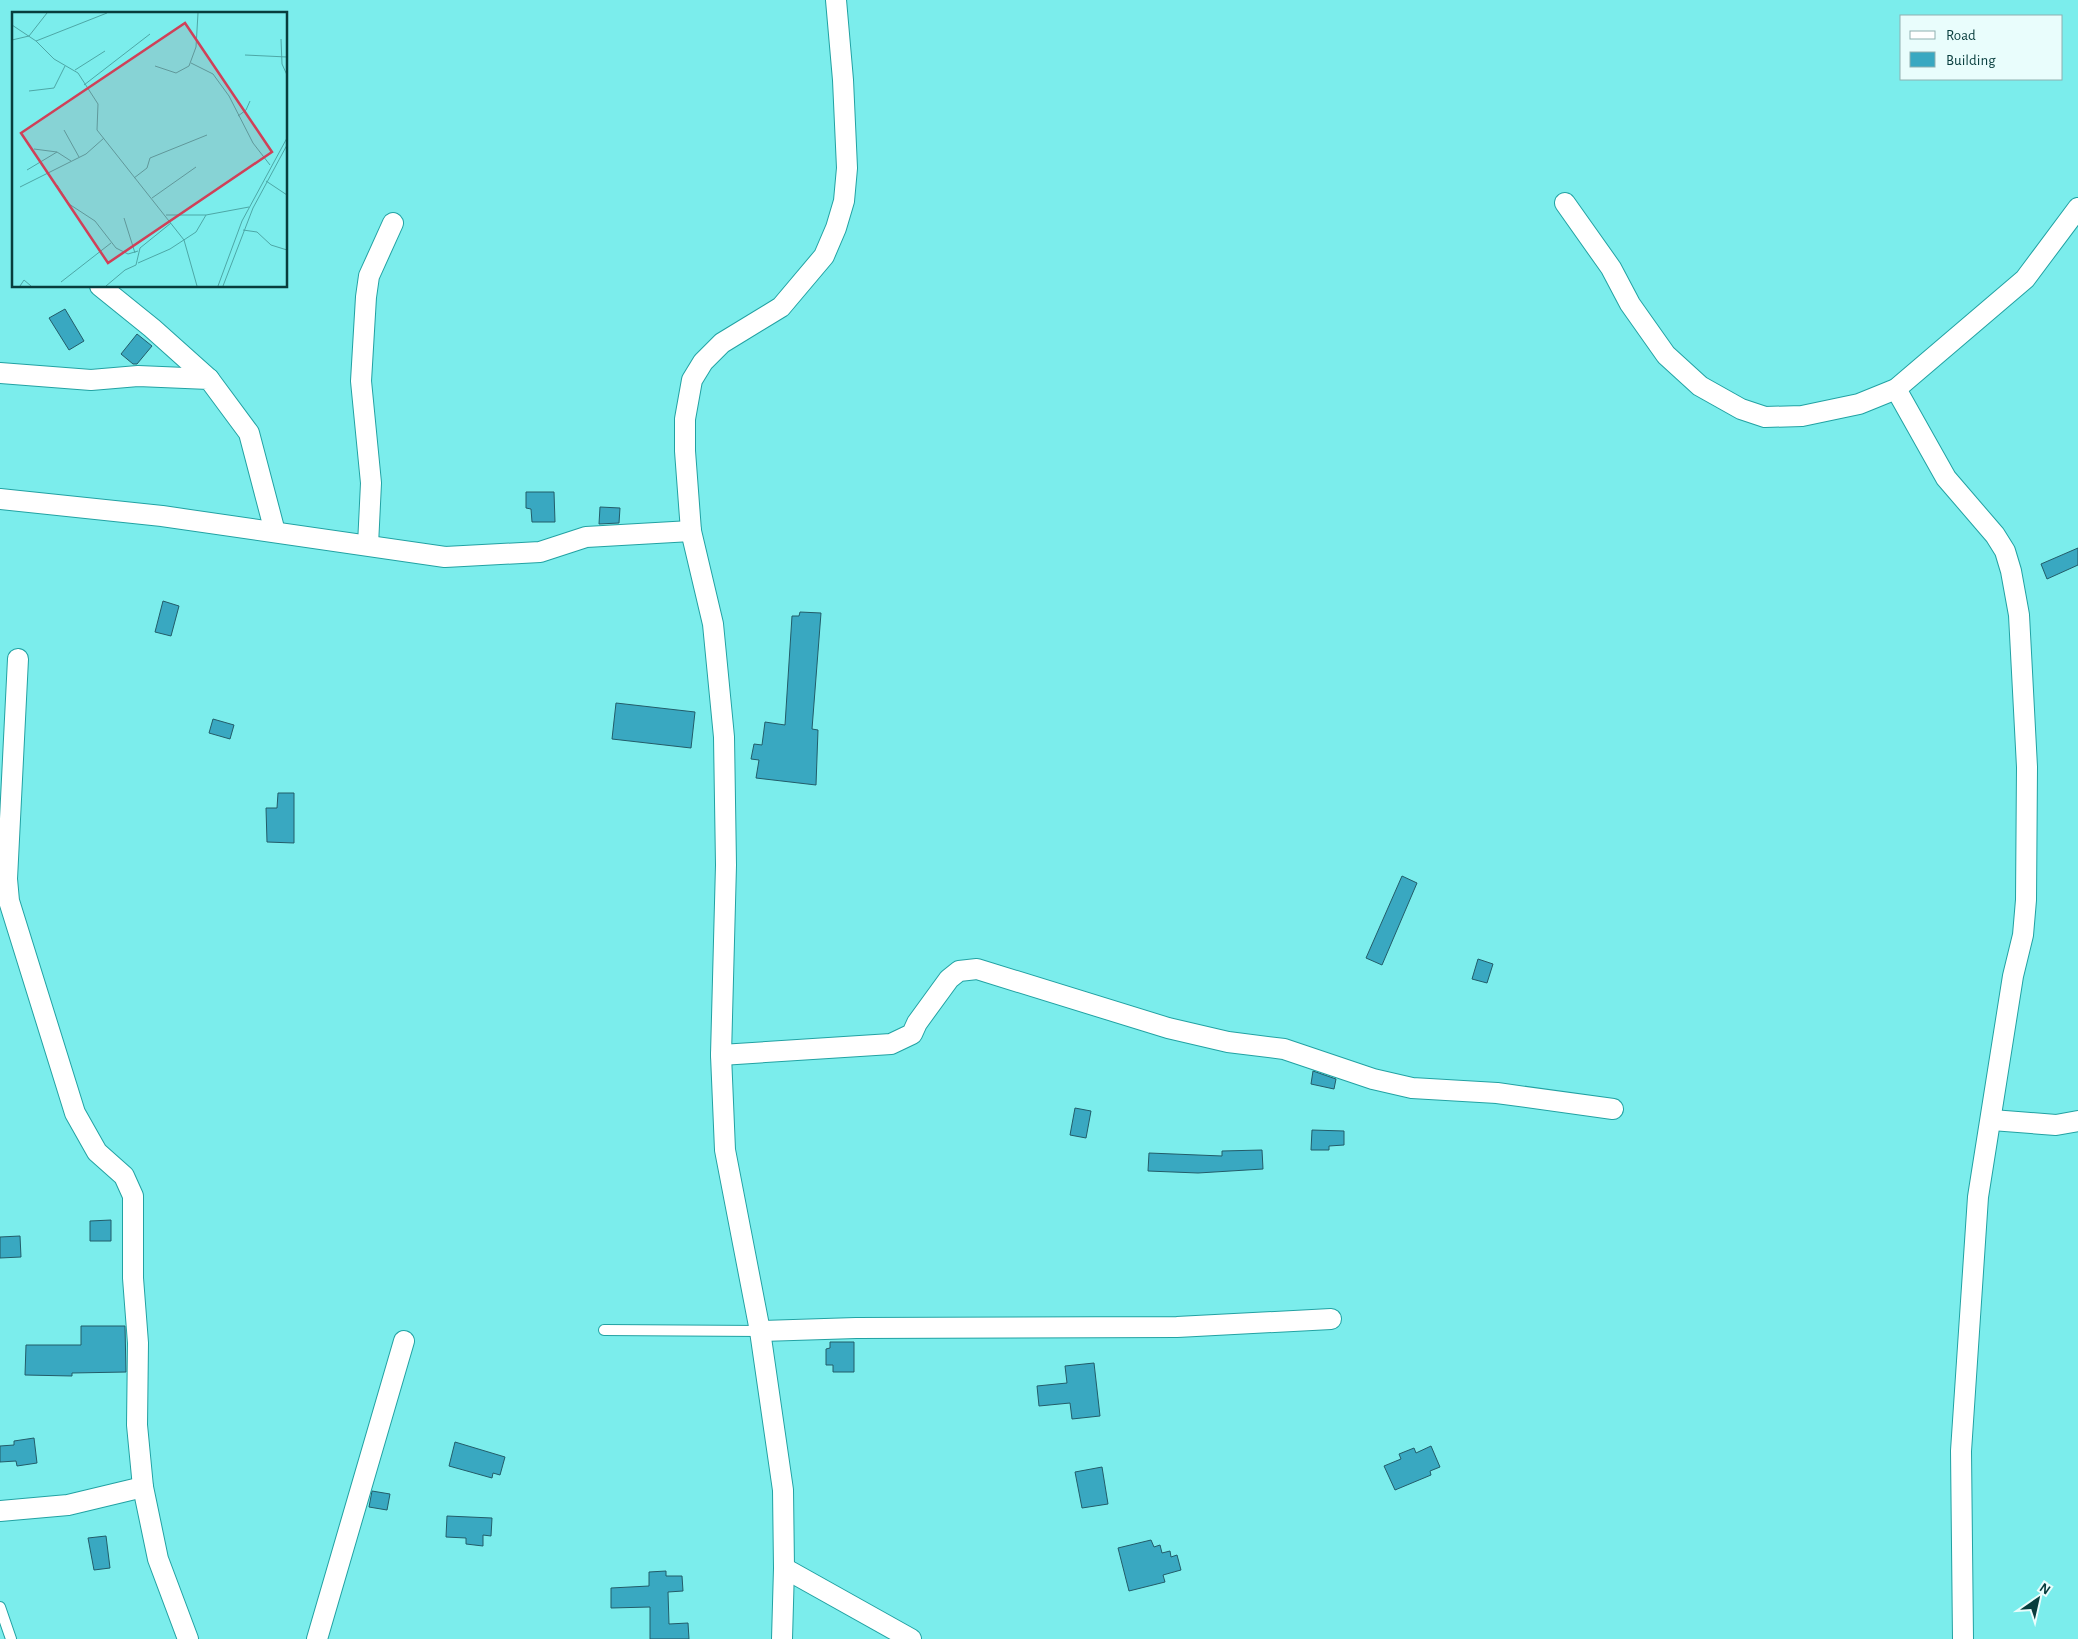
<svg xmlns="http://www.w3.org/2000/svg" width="2078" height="1639" viewBox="0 0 2078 1639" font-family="'Alegreya Sans',sans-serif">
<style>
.building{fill:#39a8c1;stroke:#235c69}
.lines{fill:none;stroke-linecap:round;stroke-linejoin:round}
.service-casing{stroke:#22a2a3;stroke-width:12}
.minor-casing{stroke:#22a2a3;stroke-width:22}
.service{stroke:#fff;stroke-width:10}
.minor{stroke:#fff;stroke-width:20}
.inset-road{fill:none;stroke:#4da7a6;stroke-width:1}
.view{fill:#d04058;fill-opacity:0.15;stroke:#d04058;stroke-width:2.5}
.inset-edge{fill:none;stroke:#083d3d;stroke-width:2.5}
</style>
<rect width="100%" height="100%" fill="#7bedec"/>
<g class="building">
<polygon points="65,309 84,341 69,350 49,318"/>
<polygon points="137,334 152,346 137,364 133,364 121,354"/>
<polygon points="526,492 554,492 555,522 532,522 531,509 526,508"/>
<polygon points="600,507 620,508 619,523 599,524"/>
<polygon points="2078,548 2078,565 2047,579 2041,564"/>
<polygon points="163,601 179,606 171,636 155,632"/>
<polygon points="800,612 821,613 812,729 818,730 816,785 756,778 759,760 751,759 754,744 762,745 765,722 785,725 792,616 799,616"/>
<polygon points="616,703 695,712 691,748 612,739"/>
<polygon points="213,719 234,725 230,739 209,733"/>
<polygon points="278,793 294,793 294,843 267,842 266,808 277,808"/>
<polygon points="1402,876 1417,883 1382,965 1366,958"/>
<polygon points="1478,959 1493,964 1487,983 1472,979"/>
<polygon points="1313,1071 1336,1079 1334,1089 1311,1084"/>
<polygon points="1075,1108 1091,1111 1086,1138 1070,1135"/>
<polygon points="1312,1130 1344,1131 1344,1145 1329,1146 1329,1150 1311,1150"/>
<polygon points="1262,1150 1263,1169 1198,1173 1148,1171 1149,1153 1222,1156 1222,1151"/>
<polygon points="111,1220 111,1241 90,1241 90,1221"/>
<polygon points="20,1236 21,1257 0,1258 0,1237"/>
<polygon points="81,1326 125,1326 126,1372 72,1373 72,1376 25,1375 26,1345 81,1345"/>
<polygon points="830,1342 854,1342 854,1372 833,1372 833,1365 826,1365 826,1349 830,1348"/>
<polygon points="1094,1363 1100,1416 1072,1419 1070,1403 1039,1406 1037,1386 1067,1383 1065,1366"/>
<polygon points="34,1438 37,1463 17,1466 16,1461 0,1462 0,1446 14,1445 14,1441"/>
<polygon points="455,1442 505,1457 500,1475 493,1473 492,1478 449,1466"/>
<polygon points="1431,1446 1440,1467 1430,1471 1431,1475 1395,1490 1384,1466 1401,1459 1399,1454 1414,1448 1416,1453"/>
<polygon points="1102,1467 1108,1504 1082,1508 1075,1472"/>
<polygon points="372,1491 390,1494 387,1510 369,1507"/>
<polygon points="447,1516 492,1518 491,1536 483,1535 483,1546 466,1544 466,1538 446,1537"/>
<polygon points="106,1536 110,1568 94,1570 88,1538"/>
<polygon points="1151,1540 1154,1547 1160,1545 1162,1553 1170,1551 1171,1557 1177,1555 1181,1570 1163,1575 1165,1582 1129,1591 1118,1548"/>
<polygon points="666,1571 666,1576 682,1576 683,1591 668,1592 669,1624 688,1623 689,1639 650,1639 650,1607 611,1608 611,1588 649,1586 649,1572"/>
</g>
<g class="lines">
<g class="service-casing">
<g id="service">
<polyline points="604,1330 760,1331"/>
<polyline points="0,1607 11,1639"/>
</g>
</g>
<g class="minor-casing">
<g id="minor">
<polyline points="1565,203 1611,268 1630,304 1666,355 1700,386 1741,409 1765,417 1802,416 1859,404 1896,389 2025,279 2078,208"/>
<polyline points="100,286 152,328 209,379"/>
<polyline points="0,373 91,380 138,376 209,379 249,433 275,532"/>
<polyline points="1896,389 1946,478 1995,535 2005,551 2011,571 2019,615 2027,767 2026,900 2023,935 2013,976 1978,1197 1961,1451 1963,1639"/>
<polyline points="0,499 162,516 445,557 540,552 586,537 691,531"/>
<polyline points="368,545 371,483 361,381 366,297 369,276 393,223"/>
<polyline points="18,659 7,879 9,901 75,1113 97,1152 124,1176 133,1196 133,1278 138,1343 137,1425 143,1487 158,1559 188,1639"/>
<polyline points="721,1055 891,1044 912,1034 917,1023 949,979 959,971 977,969 1168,1028 1228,1042 1284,1049 1373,1079 1412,1088 1497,1093 1613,1109"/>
<polyline points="1992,1120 2056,1125 2078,1121"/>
<polyline points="760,1331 856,1328 1177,1327 1331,1319"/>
<polyline points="0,1511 68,1505 143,1487"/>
<polyline points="784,1568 911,1639"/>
<polyline points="317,1639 404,1341"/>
<polyline points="782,1639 784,1568 783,1490 760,1331 725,1150 721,1055 726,865 724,737 713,624 691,531 685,451 685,419 692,380 703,362 722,343 781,307 824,256 836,228 844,201 847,168 843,80 836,0"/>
</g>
</g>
<use href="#service" class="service"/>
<use href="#minor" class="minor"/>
</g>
<g transform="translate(12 12)">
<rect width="275" height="275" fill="#7bedec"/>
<path class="inset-road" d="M 0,13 L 24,29 L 42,47 L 66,61 L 86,92 L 85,118 L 172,228 L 185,274M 269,27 L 270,52 L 275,63M 0,28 L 17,24 L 35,1M 24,29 L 95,1M 233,43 L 275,45M 179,51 L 201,62 L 217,84 L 241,131 L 258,153M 143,54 L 164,61 L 177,54 L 184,35 L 186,1M 63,58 L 93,39M 72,73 L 138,22M 17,79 L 42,76 L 53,54M 226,104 L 234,98 L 238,89M 52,118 L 67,145M 22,137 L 45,140M 15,158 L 45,140 L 59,149M 122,166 L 135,156 L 138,146 L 195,123M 254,169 L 275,183M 45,173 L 57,192 L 83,209 L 104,236 L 116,242 L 126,239M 8,175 L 74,142 L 92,126M 140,186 L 184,155M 154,203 L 194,203 L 237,195M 112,206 L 123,241M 231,218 L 245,220 L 259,233 L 275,238M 126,251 L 158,237 L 184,220 L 194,203M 49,270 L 99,231M 8,274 L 12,268 L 19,274M 94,274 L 113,258 L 124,253 L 128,236 L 159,211M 206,274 L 230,209 L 275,126M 211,274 L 241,196 L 275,133"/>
<path class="view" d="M 173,11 L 260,140 L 96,251 L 9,121 Z"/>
<rect width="275" height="275" class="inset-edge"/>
</g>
<rect x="1900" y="15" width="162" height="65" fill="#e9fdfc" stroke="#8fb0b0"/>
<rect x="1910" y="31" width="25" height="8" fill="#ffffff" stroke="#8fb0b0"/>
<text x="1946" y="40" font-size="15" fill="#083d3d">Road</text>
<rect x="1910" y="52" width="25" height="15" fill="#39a8c1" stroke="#8fb0b0"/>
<text x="1946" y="65" font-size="15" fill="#083d3d">Building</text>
<g transform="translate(2038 1599) rotate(34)" stroke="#e9fdfc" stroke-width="4" paint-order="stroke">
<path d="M0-4L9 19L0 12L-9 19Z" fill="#083d3d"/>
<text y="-8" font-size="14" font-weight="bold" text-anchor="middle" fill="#083d3d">N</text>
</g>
</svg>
